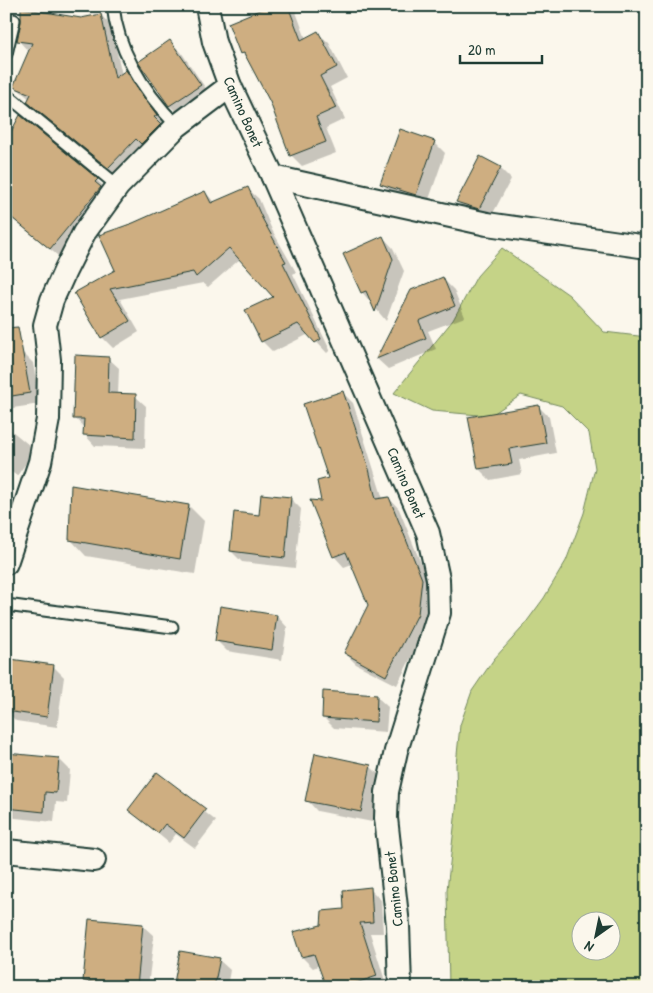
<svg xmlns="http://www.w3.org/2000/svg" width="653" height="993" viewBox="0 0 653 993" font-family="'Patrick Hand',sans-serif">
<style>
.green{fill:#c5d387;stroke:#72885e;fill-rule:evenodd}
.shadow{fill:#0003}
.building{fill:#ceae81;stroke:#1f3d34}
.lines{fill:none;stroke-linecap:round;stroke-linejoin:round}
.lane-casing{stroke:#1f3d34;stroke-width:15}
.street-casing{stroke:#1f3d34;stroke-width:26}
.lane{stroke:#fbf7ec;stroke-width:11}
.street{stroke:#fbf7ec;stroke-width:22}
.labels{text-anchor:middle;stroke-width:5;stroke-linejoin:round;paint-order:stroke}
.street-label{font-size:15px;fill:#1f3d34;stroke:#fbf7ec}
</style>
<rect width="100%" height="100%" fill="#fbf7ec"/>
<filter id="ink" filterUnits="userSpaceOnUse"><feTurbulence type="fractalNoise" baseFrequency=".02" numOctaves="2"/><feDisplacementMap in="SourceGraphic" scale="10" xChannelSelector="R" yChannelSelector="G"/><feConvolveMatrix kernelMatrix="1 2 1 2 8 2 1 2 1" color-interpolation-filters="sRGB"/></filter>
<g filter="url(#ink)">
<path class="green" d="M 502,248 L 569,295 L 604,332 L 647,337 L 647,987 L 449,987 L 447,890 L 457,801 L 456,765 L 460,725 L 472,691 L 494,659 L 522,628 L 544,598 L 566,561 L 584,513 L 595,468 L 589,433 L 562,406 L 521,395 L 490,416 L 432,411 L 394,393 L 453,320 L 477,276 ZM 580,920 L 610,920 L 610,950 L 580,950 Z"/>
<g class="shadow">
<polygon points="273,6 290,6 296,12 306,39 318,33 329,43 347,78 330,87 345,119 326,128 336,153 302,166 291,155 271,101 251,63 242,53"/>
<polygon points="101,15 111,26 122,75 126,72 136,83 167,126 119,178 39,112 29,101 30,99 14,86 29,52 18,40 81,19"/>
<polygon points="170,42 181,52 211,96 181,116 170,106 140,62"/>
<polygon points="434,142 445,153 427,205 393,194 382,183"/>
<polygon points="6,143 97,180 107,190 62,259 6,214"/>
<polygon points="500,168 511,179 490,219 468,213 458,202"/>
<polygon points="248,189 259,199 272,230 296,272 293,274 330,350 327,353 309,334 273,352 262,341 275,297 240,259 208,287 203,283 120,299 139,332 113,348 102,337 76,293 117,270 134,225 205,192 215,203"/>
<polygon points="383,237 393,248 404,271 386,321 362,292"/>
<polygon points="443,279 454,290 465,317 428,331 436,349 388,369 377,359 412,291"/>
<polygon points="22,352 33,363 40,404 6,409 6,355"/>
<polygon points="108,358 119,368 118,395 135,396 146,406 145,448 95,446 85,435 85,429 75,418"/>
<polygon points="343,393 353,403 383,499 389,498 399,509 432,591 428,625 397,685 356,664 345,653 370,605 352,564 344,567 334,556 323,503 330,479"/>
<polygon points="538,406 549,417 556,453 519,460 522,474 490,480 479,469 470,418"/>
<polygon points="6,426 35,450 17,476 6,468"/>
<polygon points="291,499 301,509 295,568 242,562 231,551 260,516"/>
<polygon points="189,506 204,521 195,574 86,556 71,540"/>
<polygon points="277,616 287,627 282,660 227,651 216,640"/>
<polygon points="12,660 53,666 64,677 57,727 16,721 6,711"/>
<polygon points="377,697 388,707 386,732 334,728 323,717"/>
<polygon points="6,755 59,759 70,770 67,803 56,802 54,822 6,817"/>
<polygon points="370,766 381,777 372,822 317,811 307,800"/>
<polygon points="157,774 216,821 195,848 176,834 169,843 129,810"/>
<polygon points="370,889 381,900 383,933 370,933 387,987 327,987 320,965 313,968 302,957 322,926 346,910"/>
<polygon points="143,926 154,936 148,987 90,987 84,981"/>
<polygon points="219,960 230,970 227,987 180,987 175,982"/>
</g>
<g class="building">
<polygon points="269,6 288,6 301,40 318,31 337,67 320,76 336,108 316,117 326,142 290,156 270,102 244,53 240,54 228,23"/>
<polygon points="21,8 81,18 101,14 115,78 126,70 157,115 154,117 161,124 141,144 136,139 108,168 27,102 31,94 13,87 32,43 17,41 21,22"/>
<polygon points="170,40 201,85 169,106 138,62"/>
<polygon points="20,115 98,179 95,182 101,187 50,249 6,213 6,141"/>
<polygon points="400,129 435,141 416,195 380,184"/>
<polygon points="480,156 501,167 479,209 456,202"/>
<polygon points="248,187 262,218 286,262 283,263 321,339 315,343 298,324 261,342 245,310 273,297 229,248 196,277 193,272 110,289 130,321 101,338 74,293 115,270 99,235 133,223 205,191 211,203"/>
<polygon points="383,236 393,259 375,312 366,291 361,293 343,254"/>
<polygon points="443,277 455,306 419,321 426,338 376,359 411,290"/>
<polygon points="18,327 30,393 6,397 6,328"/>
<polygon points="75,355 109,357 108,393 136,394 135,438 83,435 84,419 73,419"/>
<polygon points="343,391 369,469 376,499 389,497 422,579 418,614 386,676 344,653 368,605 346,552 333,557 310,500 321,501 317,481 328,478 303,404"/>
<polygon points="539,405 546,443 509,449 512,464 478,469 468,417"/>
<polygon points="71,485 189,505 180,559 69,540"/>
<polygon points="261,494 291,497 285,558 230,551 234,512 259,515"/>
<polygon points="220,606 277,615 272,650 215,641"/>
<polygon points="10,659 54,665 47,717 6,711"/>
<polygon points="323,691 377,695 376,722 322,718"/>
<polygon points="6,753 59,758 56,793 45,792 44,812 6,808"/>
<polygon points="315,753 371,765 361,812 305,801"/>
<polygon points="157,772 206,809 184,838 165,824 158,833 128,810"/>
<polygon points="371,887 373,922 360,923 377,976 344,987 326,987 314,954 301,957 293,932 321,925 322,911 344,909 343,890"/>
<polygon points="89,919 143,924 137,987 83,981"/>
<polygon points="180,951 220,958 214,987 194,987 174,983"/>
</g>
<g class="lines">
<g class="lane-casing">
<g id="lane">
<path d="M 113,6 C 118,53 145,93 177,126"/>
<polyline points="6,54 14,20"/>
<polyline points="6,94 118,186"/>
<polyline points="6,605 172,627"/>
</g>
</g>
<g class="street-casing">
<g id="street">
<polyline points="207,6 214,42 230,86 273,177 428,533 438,579 439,613 396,751 387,792 386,818 398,925 400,987"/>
<polyline points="273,177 487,224 647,247"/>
<polyline points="6,563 40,462 48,419 49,360 45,325 52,300 65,271 84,233 118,186 177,126 230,86"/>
<polyline points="6,851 94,860"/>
</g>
</g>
<use href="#lane" class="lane"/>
<use href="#street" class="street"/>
</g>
</g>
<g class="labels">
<g class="street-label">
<text transform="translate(243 112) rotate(66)" y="5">Camino Bonet</text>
<text transform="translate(406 483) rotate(67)" y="5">Camino Bonet</text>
<text transform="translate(394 889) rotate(-96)" y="5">Camino Bonet</text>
</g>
</g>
<rect width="653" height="993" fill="none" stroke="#fbf7ec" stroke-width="25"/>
<rect x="12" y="12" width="628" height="968" fill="none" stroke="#1f3d34" stroke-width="2" filter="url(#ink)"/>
<g transform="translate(596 936) rotate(213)"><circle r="24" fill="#fbf7ec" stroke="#a3ada2"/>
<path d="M0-4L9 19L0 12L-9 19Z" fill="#1f3d34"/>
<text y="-8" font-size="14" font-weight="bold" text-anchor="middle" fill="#1f3d34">N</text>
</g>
<path d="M460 55v8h82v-8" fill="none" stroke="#1f3d34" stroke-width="2.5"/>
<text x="468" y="55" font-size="15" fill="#1f3d34" stroke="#fbf7ec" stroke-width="4" paint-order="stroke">20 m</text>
</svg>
